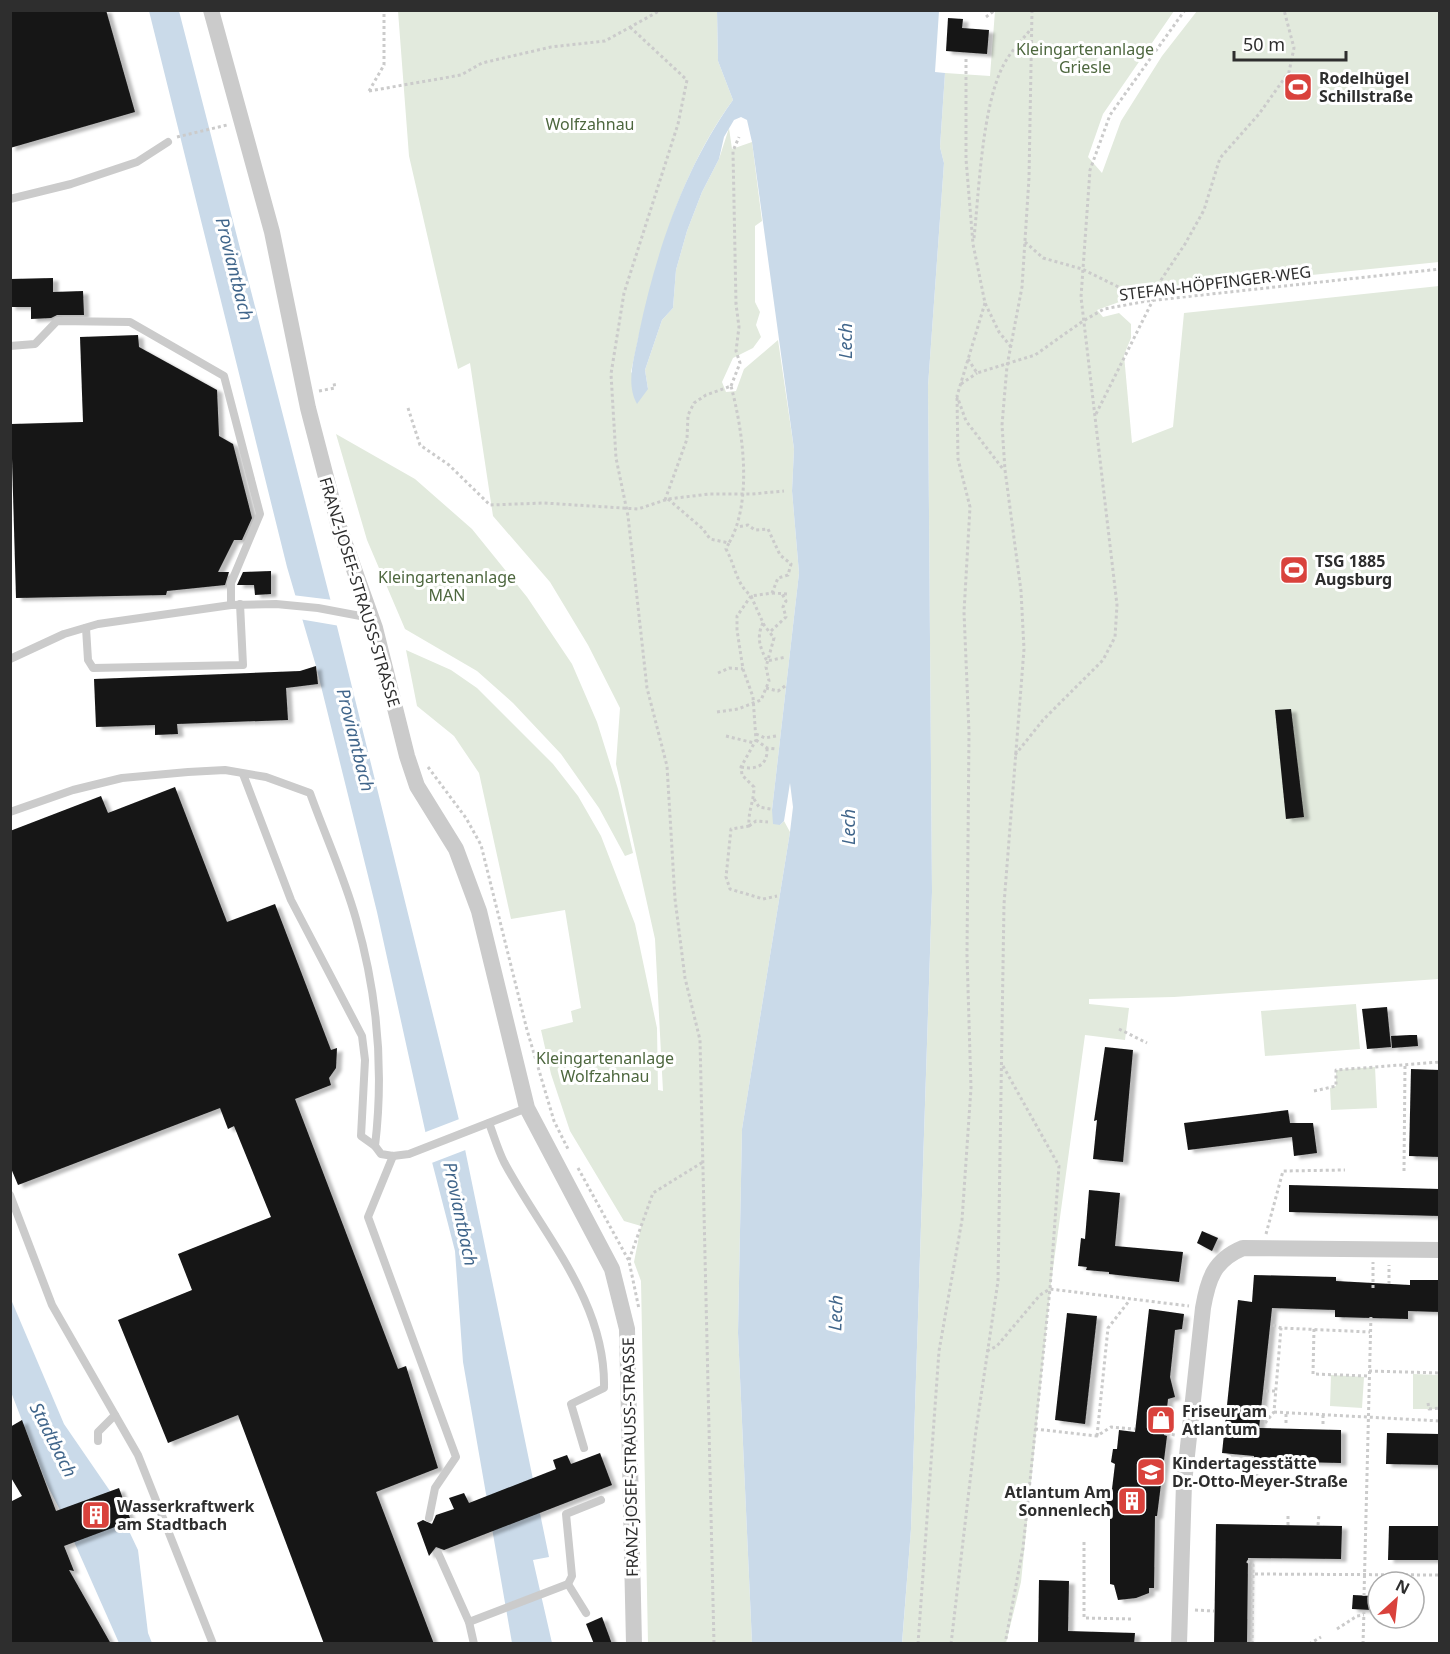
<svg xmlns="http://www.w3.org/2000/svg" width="1450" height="1654" viewBox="0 0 1450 1654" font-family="'Noto Sans',sans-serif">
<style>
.green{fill:#e2eadd}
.water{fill:#cadae9}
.pier{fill:#fff}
.building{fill:#151515;filter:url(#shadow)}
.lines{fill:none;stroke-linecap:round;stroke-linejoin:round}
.path{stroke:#cbcbcb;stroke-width:3;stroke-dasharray:3 3;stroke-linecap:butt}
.lane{stroke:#cbcbcb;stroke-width:8}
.street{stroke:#cbcbcb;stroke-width:16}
.labels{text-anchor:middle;stroke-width:6;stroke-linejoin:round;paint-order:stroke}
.park-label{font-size:16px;fill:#4d673e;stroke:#fff}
.poi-label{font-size:16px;font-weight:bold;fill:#2e2e2e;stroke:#fff;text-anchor:start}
.street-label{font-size:16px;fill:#2e2e2e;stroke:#fff}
.water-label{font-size:18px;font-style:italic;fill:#41668b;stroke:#fff}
</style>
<defs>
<filter id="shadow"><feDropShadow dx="5.5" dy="3" stdDeviation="1.5" flood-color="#0004"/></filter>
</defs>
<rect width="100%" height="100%" fill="#fff"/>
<g class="green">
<path d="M 398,11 L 717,11 L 718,61 L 733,100 C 675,179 651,278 631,372 L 648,389 L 645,370 L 662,320 L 673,308 L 676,270 L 687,231 L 702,192 L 719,159 L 729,128 L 732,149 L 752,142 L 762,221 L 755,226 L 755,302 L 760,312 L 756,325 L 761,337 L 753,348 L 733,358 L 722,382 L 726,392 L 736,391 L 744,369 L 778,340 L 794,449 L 792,491 L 799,573 L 772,810 L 780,825 L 784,821 L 790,832 L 742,1129 L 738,1333 L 752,1643 L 648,1643 L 641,1281 L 634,1262 L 641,1226 L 624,1221 L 570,1131 L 551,1074 L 541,1030 L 573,1022 L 571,1011 L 581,1008 L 565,910 L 511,919 L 479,773 L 454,736 L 417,706 L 406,650 L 451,670 L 477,688 L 553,764 L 578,796 L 601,836 L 635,924 L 657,1028 L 658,1090 L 663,1091 L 655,939 L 616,764 L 620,708 L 588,645 L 550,582 L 493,516 L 470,363 L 458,369 L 409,156 Z"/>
<polygon points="995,11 1174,11 1103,114 1088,157 1102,173 1121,121 1162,56 1197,11 1439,11 1439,262 1147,292 1097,310 1103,317 1119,313 1131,324 1131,338 1124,355 1132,443 1173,427 1184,313 1439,286 1439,979 1174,997 1089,999 1089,1004 1129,1008 1125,1040 1085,1035 1051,1283 1021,1582 1006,1643 902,1644 911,1529 932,893 928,386 944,163 940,147 945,73 990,76"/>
<polygon points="336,434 415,479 472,529 527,597 572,664 597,722 618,789 633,853 625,856 599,808 561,754 513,703 477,671 405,629 367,540"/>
<polygon points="1356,1004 1360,1049 1265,1056 1261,1011"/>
<polygon points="1375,1067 1377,1108 1331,1110 1330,1088 1336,1086 1336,1070"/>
<polygon points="1413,1374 1439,1375 1438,1409 1413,1409"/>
<polygon points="1331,1375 1364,1377 1362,1408 1330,1406"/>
</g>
<g class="water">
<polygon points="149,11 179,11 331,602 459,1120 549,1557 533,1560 552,1643 512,1643 463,1362 455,1251 432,1162 377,912 316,666 287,567"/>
<path d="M 717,11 L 939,11 L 935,72 L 945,73 L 940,147 L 944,163 L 928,386 L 932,892 L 911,1529 L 902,1643 L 752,1643 L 738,1333 L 742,1129 L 790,832 L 793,807 L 790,783 L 784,821 L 780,825 L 773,824 L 772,810 L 799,573 L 792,491 L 794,449 L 752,142 L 747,120 L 741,117 L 734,120 L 724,137 L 719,159 L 702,192 L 687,231 L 676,270 L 673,308 L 662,320 L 645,370 L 648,389 L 637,404 C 625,383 635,356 639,333 C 656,252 684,168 733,100 L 718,61 Z"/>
<polygon points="10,1297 64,1424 110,1491 138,1550 148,1633 152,1643 119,1643 60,1510 47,1485 11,1392"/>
</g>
<g class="pier">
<polygon points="292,595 333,600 340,626 299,619"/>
<polygon points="462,1118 468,1149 429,1164 423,1133"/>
</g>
<g class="building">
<polygon points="10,10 106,10 135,112 10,148"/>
<polygon points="948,18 963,19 962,28 989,30 987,54 946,51"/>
<polygon points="53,278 53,292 83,291 84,315 57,315 51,318 31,319 31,307 10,307 10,279"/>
<polygon points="138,335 139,347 217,390 219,436 233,444 252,518 242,540 234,540 218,572 229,572 225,585 167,591 166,595 16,598 11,424 83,422 80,337"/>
<polygon points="271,571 271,594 255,595 254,585 237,585 243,572"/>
<polygon points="316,666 318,684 286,688 288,720 177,724 178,734 155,735 155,725 96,727 94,679 300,671"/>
<polygon points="1291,709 1304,817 1286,819 1275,710"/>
<polygon points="175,787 227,922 275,904 331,1050 337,1048 336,1068 329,1078 331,1085 295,1099 398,1369 406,1366 438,1468 376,1492 434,1644 324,1644 238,1415 168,1443 118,1320 192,1290 178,1254 271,1217 234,1126 228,1129 220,1108 18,1185 10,1166 10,831 101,796 108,813"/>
<polygon points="1387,1007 1391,1047 1367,1049 1362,1009"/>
<polygon points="1410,1035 1417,1035 1418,1046 1392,1048 1391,1036"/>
<polygon points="1105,1047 1133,1050 1123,1162 1093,1159 1097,1120 1094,1121"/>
<polygon points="1411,1069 1440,1070 1440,1157 1409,1156"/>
<polygon points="1288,1110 1290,1123 1313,1123 1317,1153 1294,1156 1292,1137 1188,1150 1184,1123"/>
<polygon points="1289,1185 1440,1189 1440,1216 1289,1212"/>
<polygon points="1089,1190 1120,1193 1115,1246 1183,1252 1179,1282 1109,1274 1109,1272 1086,1270 1087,1267 1078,1266 1081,1238 1085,1239"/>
<polygon points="1202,1231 1218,1238 1212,1251 1197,1243"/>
<polygon points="1254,1275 1336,1277 1336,1281 1410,1285 1410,1280 1440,1280 1440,1312 1408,1311 1408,1319 1335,1317 1335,1310 1272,1308 1259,1428 1341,1430 1341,1463 1254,1461 1254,1456 1222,1453 1238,1300 1252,1302"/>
<polygon points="1149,1309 1184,1314 1182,1329 1175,1330 1170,1377 1175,1397 1168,1399 1164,1435 1167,1436 1157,1516 1155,1516 1154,1588 1149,1588 1149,1593 1136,1598 1118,1600 1114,1585 1110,1584 1110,1514 1103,1513 1108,1488 1112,1489 1115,1464 1111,1462 1113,1449 1117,1449 1119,1430 1135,1432"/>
<polygon points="1067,1313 1097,1316 1085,1424 1055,1420"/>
<polygon points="22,1420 56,1511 119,1488 131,1521 64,1546 74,1571 69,1570 111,1644 10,1644 10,1502 22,1496 10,1476 10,1427"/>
<polygon points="1387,1433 1440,1434 1440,1465 1386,1464"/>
<polygon points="600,1453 612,1485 444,1550 436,1547 429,1556 417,1523 423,1520 432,1524 436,1515 454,1509 449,1498 464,1493 469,1503 556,1469 553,1460 567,1455 571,1464"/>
<polygon points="1216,1524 1342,1526 1341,1559 1248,1558 1247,1644 1214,1644"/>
<polygon points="1389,1526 1440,1526 1440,1560 1388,1560"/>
<polygon points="1039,1580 1069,1581 1068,1631 1135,1633 1134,1644 1038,1644"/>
<polygon points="1353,1595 1372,1596 1372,1610 1352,1609"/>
<polygon points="602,1617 612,1644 594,1644 586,1624"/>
</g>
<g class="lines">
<g class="path">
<polyline points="986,17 995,10"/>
<polyline points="630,27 687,80 678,124 624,293 611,374 616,458 628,516 647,688 667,766 675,899 685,978 700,1040 714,1644"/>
<polyline points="966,59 966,159 973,244 985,303 999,332 1011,347"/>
<polyline points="369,91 461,75 482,63 551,47 605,41 661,10"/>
<polyline points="369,91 384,65 384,10"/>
<polyline points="177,137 227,125"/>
<path d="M 974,238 C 979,191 982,107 1003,66 C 1010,52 1021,41 1031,29"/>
<polyline points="1025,242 1043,258 1082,269 1147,301 1185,244 1204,210 1220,158 1259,114 1289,72 1294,48 1284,10"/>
<polyline points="985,303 957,396 966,421 1003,469"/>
<polyline points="968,359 977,373 1035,355 1083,321 1104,309 1147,301 1440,269"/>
<polyline points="961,384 977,373"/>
<polyline points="731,386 740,363 736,351 739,327 736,304 733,151 739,137"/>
<polyline points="319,391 335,388 334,383"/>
<polyline points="408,408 420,445 449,465 490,505 544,503 638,509 668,499 709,494 752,494 784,491"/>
<polyline points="1096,414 1153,300"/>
<path d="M 668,499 L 703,529 L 710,539 L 729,543 L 726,549 C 736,567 735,582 751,596 L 737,616 L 737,630 L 743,669 L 753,697 L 756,740 L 741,767 L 742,775 L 754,787 C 754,801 748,811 749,826 L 731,829 L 726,877 L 730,889 L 763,899 L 777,896"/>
<path d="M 665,500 L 687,439 L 688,415 L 694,403 L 706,395 L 731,386 C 743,431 753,501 729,543"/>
<polyline points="772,593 788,594"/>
<path d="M 763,623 C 756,637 760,648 767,661 L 786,657"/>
<polyline points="771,631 786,617 783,607 786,601 781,592"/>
<polyline points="718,673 729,668 743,669"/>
<polyline points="766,688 778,691 785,686"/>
<polyline points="717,712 738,709 761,700 769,681 766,667 774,638 764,625 751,596 772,593 778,578 788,575 791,564 780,555 768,529 755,530 748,525 737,527"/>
<polyline points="756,734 765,738 776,736"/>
<polyline points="726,736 754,743"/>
<polyline points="756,740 767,748 776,749"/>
<polyline points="1015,755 1043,720 1103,660 1115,637 1117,605 1081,297 1090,170 1110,115 1185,10"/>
<polyline points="428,767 466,818 481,845 527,1030 554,1121 569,1151"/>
<path d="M 741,767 C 756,770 768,766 767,748"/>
<polyline points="754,799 759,807 771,809"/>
<polyline points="749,826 756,821 768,822"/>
<polyline points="1119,1029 1147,1043"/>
<polyline points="1003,1066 1059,1166 1050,1289 1023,1548 1005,1644"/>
<polyline points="1314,1091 1336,1086 1336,1070 1440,1062"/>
<polyline points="578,1168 629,1261 639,1309"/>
<polyline points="1404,1171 1405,1064"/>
<polyline points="1266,1234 1283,1171 1345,1170"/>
<polyline points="629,1260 653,1193 703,1162"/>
<polyline points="1389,1284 1389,1265"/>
<polyline points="1373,1288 1373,1262"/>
<polyline points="1273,1325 1281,1328"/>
<polyline points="1314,1329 1313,1374 1368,1376"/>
<polyline points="987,1351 997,1346 1040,1295 1050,1289 1189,1306"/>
<polyline points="1369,1371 1440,1373"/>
<polyline points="1266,1391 1276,1391"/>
<polyline points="1428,1403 1429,1409 1440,1408"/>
<polyline points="1274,1412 1440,1421"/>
<polyline points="1286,1414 1286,1424"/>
<polyline points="1265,1423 1274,1412 1281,1328 1370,1332"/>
<polyline points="1323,1424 1323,1415"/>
<polyline points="1035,1429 1097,1436 1111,1427 1135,1429"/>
<polyline points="1160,1432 1175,1435"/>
<polyline points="1097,1436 1108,1328 1129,1301"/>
<polyline points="1198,1483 1256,1485 1258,1461"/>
<polyline points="1288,1525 1288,1513"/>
<polyline points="1318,1525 1319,1514"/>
<polyline points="1084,1542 1084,1618 1132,1619"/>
<polyline points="1247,1561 1253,1565 1253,1574"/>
<polyline points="1364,1596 1371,1314"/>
<polyline points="1195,1610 1214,1611"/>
<polyline points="1337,1629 1357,1616 1364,1615"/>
<polyline points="918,1644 939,1351 962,1220 971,1088 967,955 969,732 964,612 970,507 958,459 957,396"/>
<polyline points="951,1644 976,1430 998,1281 1004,904 1024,649 1021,591 1005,470 1002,425 1007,366 1022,287 1029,178 1032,10"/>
<polyline points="1252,1644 1253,1574 1440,1575"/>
<polyline points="1309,1644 1321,1637"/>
<polyline points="1363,1644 1364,1610"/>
</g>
<g class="lane">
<polyline points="10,199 71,184 137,162 168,142"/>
<polyline points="10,346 35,344 57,321 130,322 224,376 260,514 231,583 231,605"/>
<polyline points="86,628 88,660 93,668 243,665 240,604"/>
<polyline points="10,659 64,634 98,624 231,605 276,604 318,608 371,618"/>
<polyline points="243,774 291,900 362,1036 365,1060 361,1136 375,1146"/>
<path d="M 10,812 L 73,790 L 122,778 L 188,772 L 225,770 L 266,777 L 310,793 C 325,835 344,876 356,919 C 377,992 384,1070 375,1146 L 381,1154 L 393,1156 L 409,1154 L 527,1108"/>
<path d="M 489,1123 C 494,1136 498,1150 504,1162 C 543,1235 606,1301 604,1388 L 571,1404 L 584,1448"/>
<polyline points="393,1156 368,1217 456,1457 435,1488 429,1518"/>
<polyline points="10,1195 52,1305 138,1455 213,1644"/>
<polyline points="98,1441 98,1432 115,1415"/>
<polyline points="438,1553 469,1622 474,1644"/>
<polyline points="568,1584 586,1613"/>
<polyline points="469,1622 568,1584 572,1576 566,1514 601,1500"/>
</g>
<g class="street">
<polyline points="211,10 272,232 308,408 339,527 375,628 407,756 417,786 456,849 479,911 527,1108 612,1269 627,1329 634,1644"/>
<path d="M 1179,1644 L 1184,1483 L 1203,1308 C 1208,1279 1214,1260 1243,1248 L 1440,1250"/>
</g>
</g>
<defs>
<g id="stadium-square" transform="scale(1.5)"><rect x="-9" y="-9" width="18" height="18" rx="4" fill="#d9423c" stroke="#fff"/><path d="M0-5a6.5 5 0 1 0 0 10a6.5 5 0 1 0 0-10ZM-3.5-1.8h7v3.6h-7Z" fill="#fff"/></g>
<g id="shop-square" transform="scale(1.5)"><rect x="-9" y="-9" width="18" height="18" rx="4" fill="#d9423c" stroke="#fff"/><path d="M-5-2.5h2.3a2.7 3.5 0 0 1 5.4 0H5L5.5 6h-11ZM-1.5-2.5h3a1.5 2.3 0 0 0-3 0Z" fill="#fff"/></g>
<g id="school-square" transform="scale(1.5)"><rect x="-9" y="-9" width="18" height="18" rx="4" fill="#d9423c" stroke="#fff"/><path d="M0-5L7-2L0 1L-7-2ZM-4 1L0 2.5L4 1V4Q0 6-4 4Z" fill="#fff"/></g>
<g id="building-square" transform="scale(1.5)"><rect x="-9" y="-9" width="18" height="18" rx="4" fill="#d9423c" stroke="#fff"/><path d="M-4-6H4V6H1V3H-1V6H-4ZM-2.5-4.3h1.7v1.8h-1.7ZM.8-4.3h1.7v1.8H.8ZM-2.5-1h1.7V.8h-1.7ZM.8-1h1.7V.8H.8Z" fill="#fff"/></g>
</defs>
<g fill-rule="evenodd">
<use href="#stadium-square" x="1298" y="87"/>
<use href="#stadium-square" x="1294" y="570"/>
<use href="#shop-square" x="1161" y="1420"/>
<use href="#school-square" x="1151" y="1472"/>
<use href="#building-square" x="1132" y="1501"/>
<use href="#building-square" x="96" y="1515"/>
</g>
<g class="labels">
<g class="park-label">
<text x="1085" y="55">Kleingartenanlage<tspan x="1085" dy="18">Griesle</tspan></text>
<text x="590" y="130">Wolfzahnau</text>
<text x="447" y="583">Kleingartenanlage<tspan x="447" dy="18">MAN</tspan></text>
<text x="605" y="1064">Kleingartenanlage<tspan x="605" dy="18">Wolfzahnau</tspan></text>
</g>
<g class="poi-label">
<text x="1319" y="84">Rodelhügel<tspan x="1319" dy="18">Schillstraße</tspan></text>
<text x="1315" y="567">TSG 1885<tspan x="1315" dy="18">Augsburg</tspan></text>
<text x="1182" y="1417">Friseur am<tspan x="1182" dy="18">Atlantum</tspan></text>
<text x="1172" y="1469">Kindertagesstätte<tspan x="1172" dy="18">Dr.-Otto-Meyer-Straße</tspan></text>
<text x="1111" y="1498" text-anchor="end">Atlantum Am<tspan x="1111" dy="18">Sonnenlech</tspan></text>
<text x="117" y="1512">Wasserkraftwerk<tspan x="117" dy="18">am Stadtbach</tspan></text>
</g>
<g class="street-label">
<text transform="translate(1215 283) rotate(-7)" y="6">STEFAN-HÖPFINGER-WEG</text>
<text transform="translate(360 592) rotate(73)" y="6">FRANZ-JOSEF-STRAUSS-STRASSE</text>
<text transform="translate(630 1457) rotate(-91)" y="6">FRANZ-JOSEF-STRAUSS-STRASSE</text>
</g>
<g class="water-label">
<text transform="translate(234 269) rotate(76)" y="6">Proviantbach</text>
<text transform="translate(846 341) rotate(-90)" y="6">Lech</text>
<text transform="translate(355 740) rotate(76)" y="6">Proviantbach</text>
<text transform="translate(849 827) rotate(-90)" y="6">Lech</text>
<text transform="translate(460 1214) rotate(78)" y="6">Proviantbach</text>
<text transform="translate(836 1313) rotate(-88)" y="6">Lech</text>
<text transform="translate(53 1440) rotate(63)" y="6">Stadtbach</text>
</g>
</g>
<rect width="1450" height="1654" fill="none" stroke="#2e2e2e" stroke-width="24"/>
<g transform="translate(1396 1600) rotate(27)"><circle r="28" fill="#ffffff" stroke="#ababab" stroke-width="1.5"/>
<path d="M0-4.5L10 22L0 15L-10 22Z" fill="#d9423c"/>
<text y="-9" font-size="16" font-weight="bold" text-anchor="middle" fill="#2e2e2e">N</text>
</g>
<path d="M1234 51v9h112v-9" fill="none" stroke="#2e2e2e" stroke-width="3"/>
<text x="1243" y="51" font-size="18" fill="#2e2e2e" stroke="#ffffff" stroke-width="4.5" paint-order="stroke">50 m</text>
</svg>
